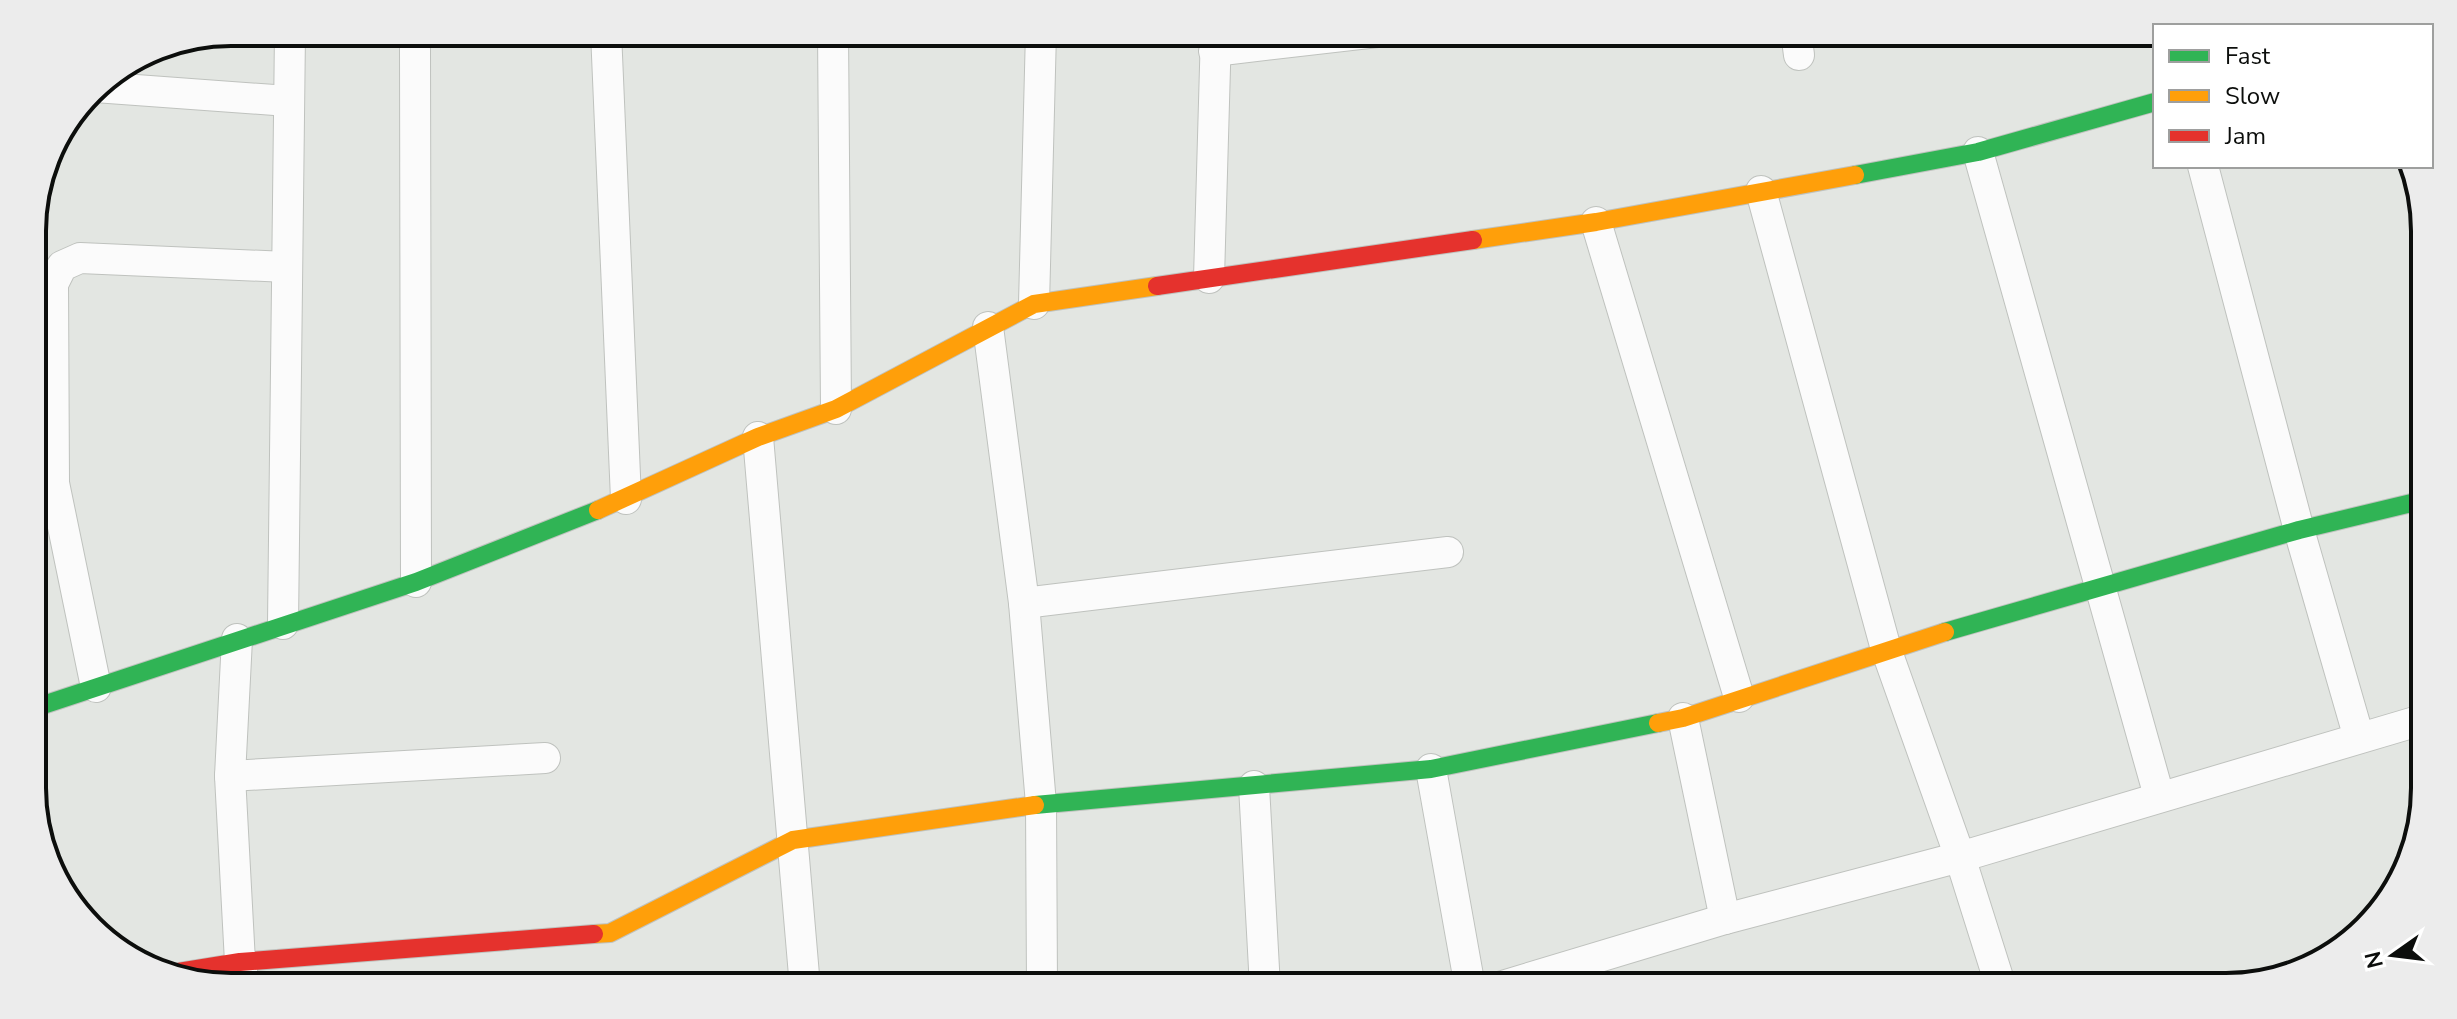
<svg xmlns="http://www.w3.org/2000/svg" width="2457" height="1019" viewBox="0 0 2457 1019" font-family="'Nunito Sans',sans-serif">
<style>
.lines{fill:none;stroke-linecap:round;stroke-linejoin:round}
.street-casing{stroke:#bfc2be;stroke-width:32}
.fast-casing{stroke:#bfc2be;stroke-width:20}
.slow-casing{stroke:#bfc2be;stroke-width:20}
.jam-casing{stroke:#bfc2be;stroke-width:20}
.street{stroke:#fbfbfb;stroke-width:30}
.fast{stroke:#30b455;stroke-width:18}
.slow{stroke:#ff9f0a;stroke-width:18}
.jam{stroke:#e5322d;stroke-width:18}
.rim{fill:none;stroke:#0c0e0c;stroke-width:4}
</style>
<rect width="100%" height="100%" fill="#e3e6e2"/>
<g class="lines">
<g class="street-casing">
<g id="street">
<polyline points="606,32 626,499"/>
<polyline points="833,32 836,409"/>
<polyline points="1796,32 1799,55"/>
<polyline points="415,49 416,582"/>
<polyline points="1214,51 1377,32"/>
<polyline points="95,87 288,101"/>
<polyline points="1978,152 2159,796"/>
<polyline points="2203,166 2299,530 2359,738"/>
<polyline points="1761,191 1886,649 1960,857 2001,987"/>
<polyline points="1596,222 1739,697"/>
<polyline points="1209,278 1216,32"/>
<polyline points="1034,304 1041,32"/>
<polyline points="988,327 1024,603 1041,804 1042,987"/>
<polyline points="758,437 805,987"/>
<polyline points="1024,603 1448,552"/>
<polyline points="283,624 290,32"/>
<polyline points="237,639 230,776 240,962 245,987"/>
<polyline points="96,687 54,483 53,284 62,266 80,258 287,267"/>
<polyline points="1683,718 1725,919"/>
<polyline points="1431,769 1470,987"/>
<polyline points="230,776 545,758"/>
<polyline points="1254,786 1265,987"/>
<polyline points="1499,987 1725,919 1960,857 2425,719"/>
</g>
</g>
<g class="fast-casing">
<g id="fast">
<polyline points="1855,175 1978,152 2155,102"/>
<polyline points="1945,632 2299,530 2424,500"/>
<polyline points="34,708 416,582 598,510"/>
<polyline points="1035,805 1431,769 1658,723"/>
</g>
</g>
<g class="slow-casing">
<g id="slow">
<polyline points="1473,240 1596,222 1855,175"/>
<polyline points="598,510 758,437 836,409 1034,304 1157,286"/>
<polyline points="1658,723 1683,718 1945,632"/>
<polyline points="594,934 610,933 793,840 1035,805"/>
</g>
</g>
<g class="jam-casing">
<g id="jam">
<polyline points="1157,286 1473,240"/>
<polyline points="166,974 240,962 594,934"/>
</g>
</g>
<use href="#street" class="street"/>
<use href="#fast" class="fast"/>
<use href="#slow" class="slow"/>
<use href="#jam" class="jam"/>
</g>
<path d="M0 0H2457V1019H0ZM231 46H2226A185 185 0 0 1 2411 231V788A185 185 0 0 1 2226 973H231A185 185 0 0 1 46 788V231A185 185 0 0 1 231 46Z" fill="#ececec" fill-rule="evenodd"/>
<path class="rim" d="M231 46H2226A185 185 0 0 1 2411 231V788A185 185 0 0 1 2226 973H231A185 185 0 0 1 46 788V231A185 185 0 0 1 231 46Z"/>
<rect x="2153" y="24" width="280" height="144" fill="#ffffff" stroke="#9e9f9e" stroke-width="2"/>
<rect x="2169" y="50" width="40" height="12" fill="#30b455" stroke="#9e9f9e" stroke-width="2"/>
<text x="2225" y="64" font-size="24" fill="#0c0e0c">Fast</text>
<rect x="2169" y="90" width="40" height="12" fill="#ff9f0a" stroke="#9e9f9e" stroke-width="2"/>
<text x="2225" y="104" font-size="24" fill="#0c0e0c">Slow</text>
<rect x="2169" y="130" width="40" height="12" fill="#e5322d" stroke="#9e9f9e" stroke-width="2"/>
<text x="2225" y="144" font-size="24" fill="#0c0e0c">Jam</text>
<g transform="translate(2393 955) rotate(256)" stroke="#ffffff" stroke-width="6" paint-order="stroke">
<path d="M0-6L14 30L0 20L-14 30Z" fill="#0c0e0c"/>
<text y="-12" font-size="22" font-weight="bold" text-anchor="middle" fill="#0c0e0c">N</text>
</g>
</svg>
